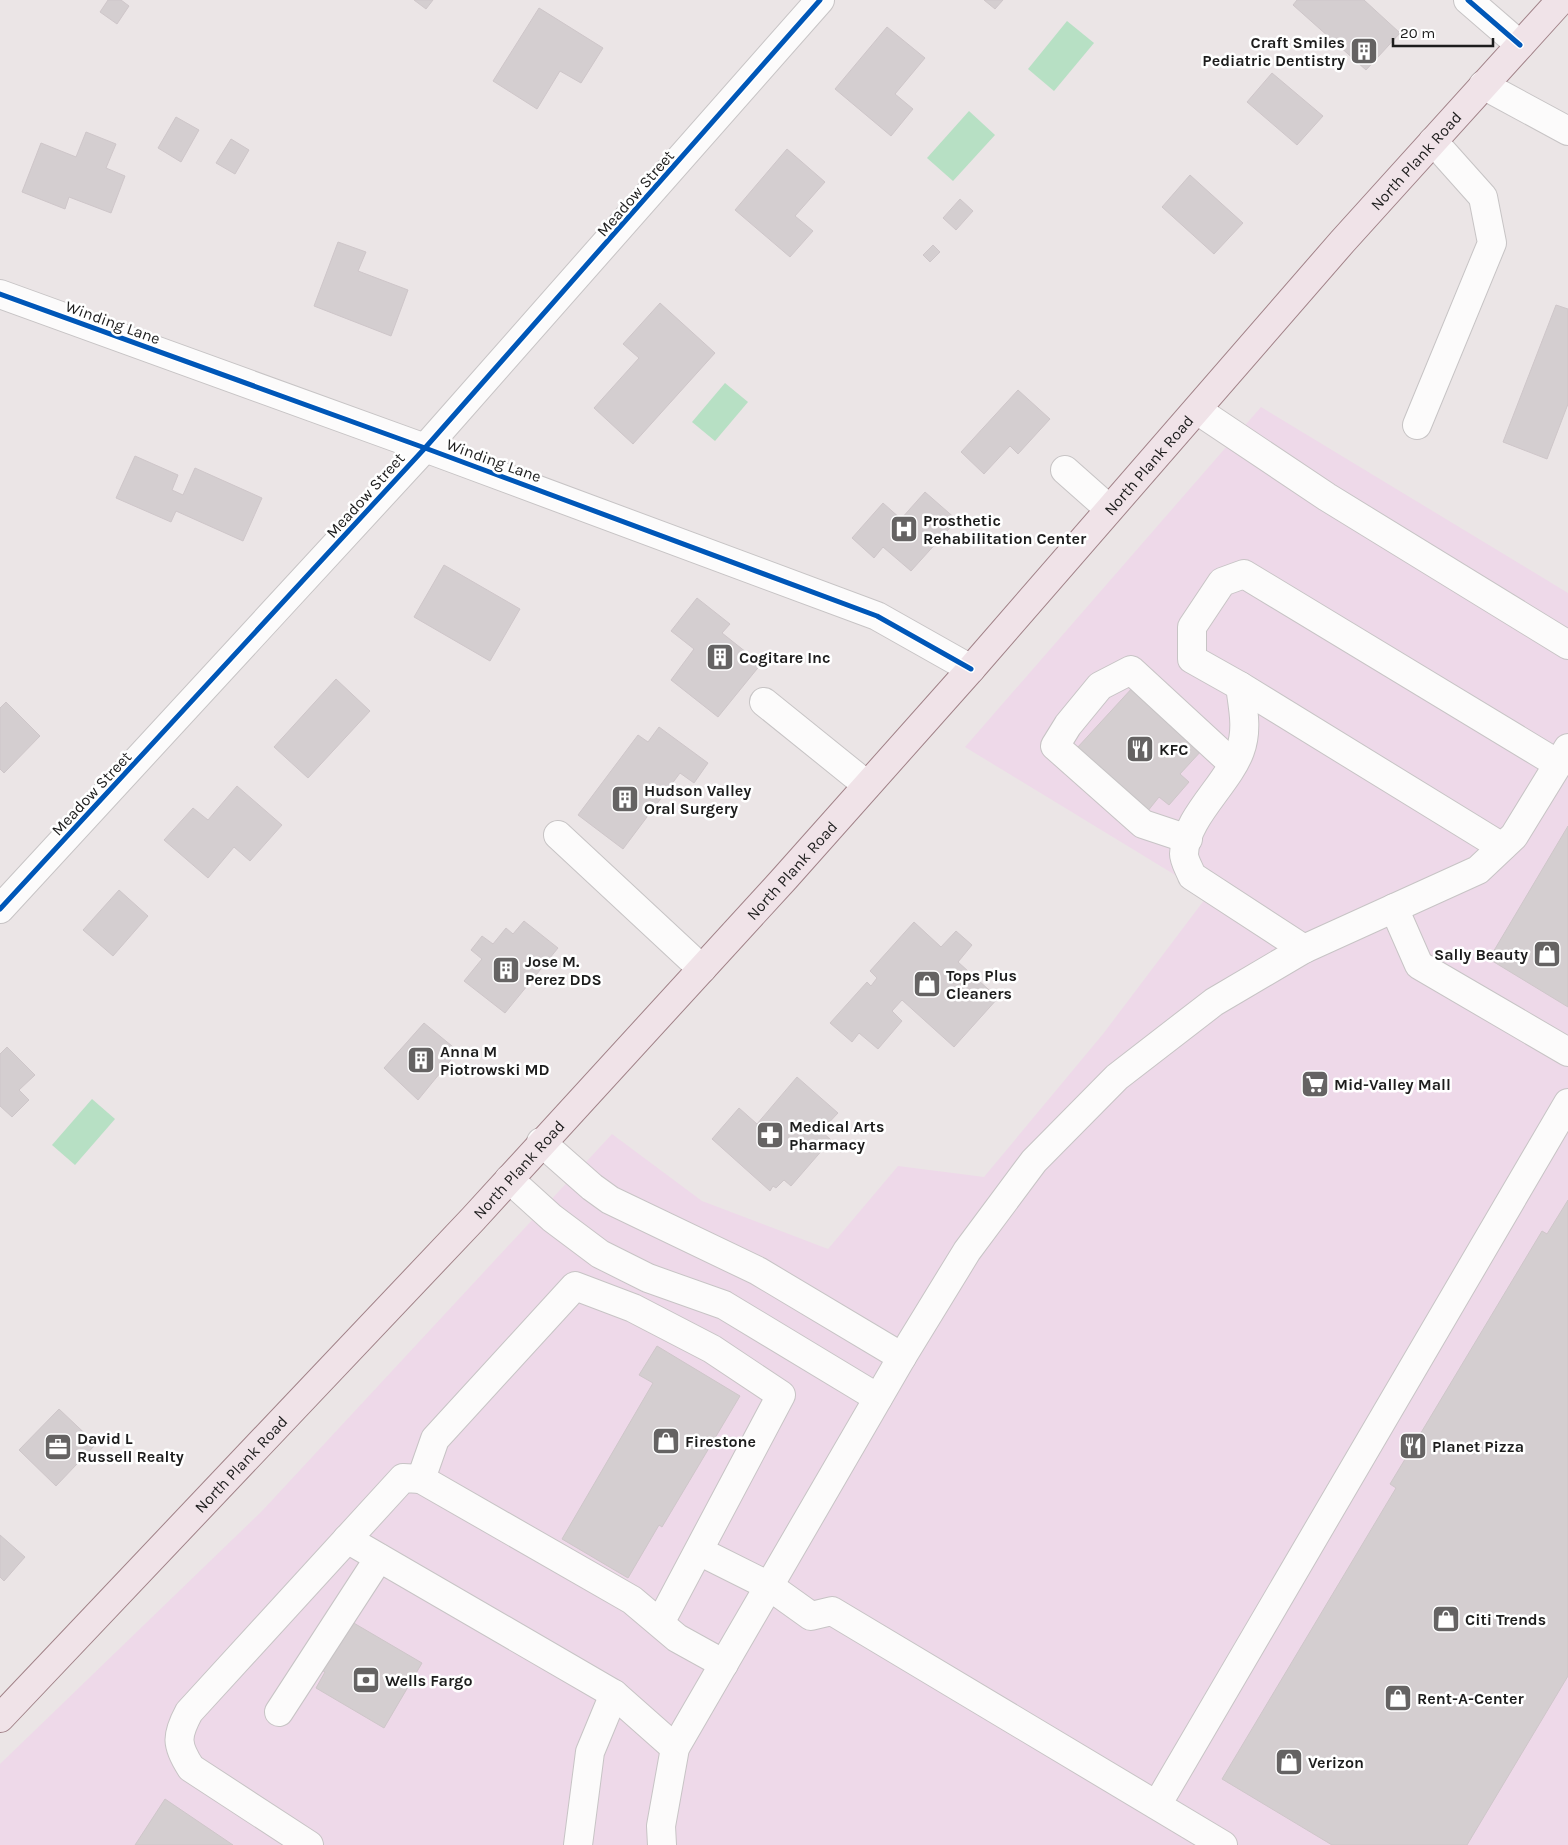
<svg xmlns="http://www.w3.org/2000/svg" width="1568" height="1845" viewBox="0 0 1568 1845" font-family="Karla,sans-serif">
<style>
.commercial{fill:#eed9e9}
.water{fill:#b7e0c4}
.building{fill:#d4ced0;stroke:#cec6c9}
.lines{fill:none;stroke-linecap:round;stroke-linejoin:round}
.minor-casing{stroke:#c7c4c5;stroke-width:30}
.major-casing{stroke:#a18288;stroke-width:30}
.minor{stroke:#fcfbfb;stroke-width:28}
.major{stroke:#f0e3e8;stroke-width:28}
.cycleway-casing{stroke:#fff;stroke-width:8}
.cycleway{stroke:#0057b8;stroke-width:5}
.labels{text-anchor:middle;stroke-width:5;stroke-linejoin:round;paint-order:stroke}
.poi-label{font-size:16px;font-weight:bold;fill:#1d1d1d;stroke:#fff;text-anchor:start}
.street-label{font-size:16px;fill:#1d1d1d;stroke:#fff}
</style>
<rect width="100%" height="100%" fill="#ebe5e6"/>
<polygon class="commercial" points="1261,407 1568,593 1568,1845 0,1845 0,1764 262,1511 612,1134 702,1201 828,1249 898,1166 984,1177 1103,1034 1208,895 965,747"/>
<g class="water">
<polygon points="1067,21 1094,43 1054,91 1028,69"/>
<polygon points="969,111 995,135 953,181 927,158"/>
<polygon points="725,383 748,402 715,441 692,422"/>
<polygon points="92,1099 115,1119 75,1165 52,1145"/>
</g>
<g class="building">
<polygon points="108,0 121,0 129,6 117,24 100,12"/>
<polygon points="414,0 433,0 426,9"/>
<polygon points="984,0 1003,0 995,9"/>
<polygon points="1297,0 1364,0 1400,33 1366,70 1293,5"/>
<polygon points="539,8 603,48 581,83 560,71 537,109 493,81"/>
<polygon points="887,27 925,58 895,94 913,109 891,136 835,89"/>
<polygon points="1272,73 1323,116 1297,145 1247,102"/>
<polygon points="176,117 199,130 181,162 158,148"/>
<polygon points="86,132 116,144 106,168 125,176 111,213 69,197 65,209 22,192 41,143 76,157"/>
<polygon points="231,139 249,150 235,174 216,163"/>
<polygon points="787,149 825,182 795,216 813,231 790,257 735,210"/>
<polygon points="1190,175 1243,223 1214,254 1162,207"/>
<polygon points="960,199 973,211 956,230 943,218"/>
<polygon points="338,242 366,252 358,271 408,290 391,336 314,306"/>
<polygon points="933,245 940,252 930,262 923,255"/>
<polygon points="660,303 715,353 633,444 594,408 639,358 623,344"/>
<polygon points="1556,305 1568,309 1568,404 1547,459 1503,442"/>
<polygon points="1018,390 1050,419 1018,454 1010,446 984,474 961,452"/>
<polygon points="135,456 178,475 172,490 183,495 195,468 262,498 243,541 176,511 171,522 116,498"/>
<polygon points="925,492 957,520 911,571 883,547 874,558 852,538 883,503 901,519"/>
<polygon points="444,565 520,609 490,661 414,617"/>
<polygon points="697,598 730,624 722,633 761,664 718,717 671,680 694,649 671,631"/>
<polygon points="336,679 370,711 308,778 274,747"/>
<polygon points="1134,686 1203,749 1180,774 1189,782 1169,805 1159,797 1147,812 1077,748"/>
<polygon points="6,702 40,736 4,773 0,769 0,708"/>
<polygon points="659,727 708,763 694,783 680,773 623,849 578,815 638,735 648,742"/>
<polygon points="237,786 282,825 250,861 234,847 208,878 164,840 193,808 208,820"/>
<polygon points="1568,826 1568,1007 1489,959"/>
<polygon points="119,890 148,916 113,956 83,930"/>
<polygon points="524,921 558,948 505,1013 464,981 482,959 471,950 482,936 493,944 506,928 513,934"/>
<polygon points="914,922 941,947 956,931 972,945 958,962 998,998 954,1047 902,1000 892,1011 902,1021 878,1049 859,1033 852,1042 830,1023 867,982 871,986 877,978 870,971"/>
<polygon points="424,1023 458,1051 418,1100 384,1068"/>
<polygon points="7,1047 35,1075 19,1090 29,1100 12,1117 0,1106 0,1054"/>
<polygon points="797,1077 838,1113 821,1131 831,1140 791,1186 784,1180 776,1188 773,1186 770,1191 712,1139 739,1108 757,1124"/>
<polygon points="1568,1200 1568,1676 1467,1845 1332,1845 1222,1779 1396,1488 1390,1484 1413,1446 1542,1231 1547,1234"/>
<polygon points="657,1346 740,1396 662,1527 659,1525 628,1578 562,1539 653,1383 639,1375"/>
<polygon points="59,1409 96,1444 56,1486 19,1450"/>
<polygon points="0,1535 25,1557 4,1581 0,1577"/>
<polygon points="352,1622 422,1663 384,1728 316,1688 325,1672 302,1659"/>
<polygon points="165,1799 233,1845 135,1845"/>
</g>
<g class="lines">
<g class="minor-casing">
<g id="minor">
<polyline points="1468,0 1520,45"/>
<polyline points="1483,85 1568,131"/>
<polyline points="0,294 425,448 877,616 971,669"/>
<polyline points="1197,410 1327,497 1568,645"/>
<polyline points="1417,425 1492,243 1483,197 1433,141"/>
<polyline points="1065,470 1109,509"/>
<polyline points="1240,686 1502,847"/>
<polyline points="764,702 867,785"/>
<polyline points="558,835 702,969"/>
<polyline points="1188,839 1143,824 1055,746 1068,725 1100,686 1131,670 1233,764"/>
<polyline points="1394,908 1419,965 1568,1052"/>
<polyline points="0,909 425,448 820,0"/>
<path d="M 1304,949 L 1192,876 C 1190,870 1184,861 1184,854 C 1185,818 1228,784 1240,751 C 1248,730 1243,708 1240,686 L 1192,659 L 1192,627 L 1222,582 L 1244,574 L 1558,764"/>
<polyline points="541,1142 592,1187 610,1200 758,1271 902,1357"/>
<polyline points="509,1179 552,1218 600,1254 648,1278 724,1305 878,1398"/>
<polyline points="347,1539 614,1694 675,1748"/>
<polyline points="699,1551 769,1586 811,1616 832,1611 1223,1845"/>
<polyline points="660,1623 781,1395 712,1349 633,1308 575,1286 435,1439 421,1479 632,1600 677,1638 724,1664"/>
<polyline points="279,1712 379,1558"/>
<polyline points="1157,1805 1568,1103"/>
<path d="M 309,1845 L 191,1768 C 176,1745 176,1736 189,1712 L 403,1478 L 421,1479"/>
<polyline points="578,1845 590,1752 614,1694"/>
<polyline points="662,1845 661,1826 675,1748 902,1357 967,1251 1034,1161 1117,1077 1214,1002 1304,949 1478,870 1514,836 1568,748"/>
</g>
</g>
<g class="major-casing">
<g id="major">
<path id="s1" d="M 0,1718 L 473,1219 L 785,878 L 971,669 L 1342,242 L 1561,0"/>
</g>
</g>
<use href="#minor" class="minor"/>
<use href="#major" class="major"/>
<g class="cycleway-casing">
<g id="cycleway">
<polyline points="1468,0 1520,45"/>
<polyline points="0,294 425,448 877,616 971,669"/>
<polyline points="0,909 425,448 820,0"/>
</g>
</g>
<use href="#cycleway" class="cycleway"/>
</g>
<defs>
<g id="building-square" transform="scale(1.4375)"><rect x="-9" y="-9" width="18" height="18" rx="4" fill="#656363" stroke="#fff"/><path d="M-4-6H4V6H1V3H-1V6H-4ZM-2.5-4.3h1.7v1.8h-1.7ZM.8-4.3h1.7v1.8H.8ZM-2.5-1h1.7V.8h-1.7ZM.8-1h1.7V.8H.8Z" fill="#fff"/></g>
<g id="hospital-square" transform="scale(1.4375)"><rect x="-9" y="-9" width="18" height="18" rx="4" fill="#656363" stroke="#fff"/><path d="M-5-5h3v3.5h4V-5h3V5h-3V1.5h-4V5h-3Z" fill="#fff"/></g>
<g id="restaurant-square" transform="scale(1.4375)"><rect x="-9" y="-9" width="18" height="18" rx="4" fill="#656363" stroke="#fff"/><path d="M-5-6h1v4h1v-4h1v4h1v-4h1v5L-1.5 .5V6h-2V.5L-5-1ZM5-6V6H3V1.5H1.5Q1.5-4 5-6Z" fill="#fff"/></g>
<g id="shop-square" transform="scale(1.4375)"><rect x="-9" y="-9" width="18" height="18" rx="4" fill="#656363" stroke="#fff"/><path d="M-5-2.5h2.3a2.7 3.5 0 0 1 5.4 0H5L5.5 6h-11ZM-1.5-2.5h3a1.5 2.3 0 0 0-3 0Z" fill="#fff"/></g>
<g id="supermarket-square" transform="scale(1.4375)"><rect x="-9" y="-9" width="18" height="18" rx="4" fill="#656363" stroke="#fff"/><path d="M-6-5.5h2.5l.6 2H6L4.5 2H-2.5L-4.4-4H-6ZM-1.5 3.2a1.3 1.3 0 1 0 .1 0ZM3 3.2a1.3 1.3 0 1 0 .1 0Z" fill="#fff"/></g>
<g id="pharmacy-square" transform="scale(1.4375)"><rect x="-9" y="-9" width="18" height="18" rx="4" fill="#656363" stroke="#fff"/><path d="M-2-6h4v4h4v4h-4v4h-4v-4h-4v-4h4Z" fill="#fff"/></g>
<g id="office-square" transform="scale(1.4375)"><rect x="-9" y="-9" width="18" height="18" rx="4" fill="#656363" stroke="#fff"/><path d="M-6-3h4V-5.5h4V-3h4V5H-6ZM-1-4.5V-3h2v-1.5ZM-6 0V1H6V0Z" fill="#fff"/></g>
<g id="bank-square" transform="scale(1.4375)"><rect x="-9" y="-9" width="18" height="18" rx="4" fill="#656363" stroke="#fff"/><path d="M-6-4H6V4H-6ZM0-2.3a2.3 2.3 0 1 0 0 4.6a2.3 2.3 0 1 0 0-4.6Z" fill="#fff"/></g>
</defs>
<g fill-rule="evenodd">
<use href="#building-square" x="1364" y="51"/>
<use href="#hospital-square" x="904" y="529"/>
<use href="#building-square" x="720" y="657"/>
<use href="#restaurant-square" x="1140" y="749"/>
<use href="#building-square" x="625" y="799"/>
<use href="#shop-square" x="1547" y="954"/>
<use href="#building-square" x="506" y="970"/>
<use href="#shop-square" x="927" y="984"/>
<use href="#building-square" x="421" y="1060"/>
<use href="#supermarket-square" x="1315" y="1084"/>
<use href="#pharmacy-square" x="770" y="1135"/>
<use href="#shop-square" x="666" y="1441"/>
<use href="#restaurant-square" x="1413" y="1446"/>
<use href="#office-square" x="58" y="1447"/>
<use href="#shop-square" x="1446" y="1619"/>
<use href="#bank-square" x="366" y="1680"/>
<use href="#shop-square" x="1398" y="1698"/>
<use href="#shop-square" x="1289" y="1762"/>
</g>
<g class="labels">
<g class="poi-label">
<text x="1345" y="48" text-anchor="end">Craft Smiles<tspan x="1345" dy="18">Pediatric Dentistry</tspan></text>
<text x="923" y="526">Prosthetic<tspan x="923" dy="18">Rehabilitation Center</tspan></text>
<text x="739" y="663">Cogitare Inc</text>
<text x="1159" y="755">KFC</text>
<text x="644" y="796">Hudson Valley<tspan x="644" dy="18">Oral Surgery</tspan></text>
<text x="1528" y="960" text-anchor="end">Sally Beauty</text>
<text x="525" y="967">Jose M.<tspan x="525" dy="18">Perez DDS</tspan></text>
<text x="946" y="981">Tops Plus<tspan x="946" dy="18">Cleaners</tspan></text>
<text x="440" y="1057">Anna M<tspan x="440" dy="18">Piotrowski MD</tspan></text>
<text x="1334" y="1090">Mid-Valley Mall</text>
<text x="789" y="1132">Medical Arts<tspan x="789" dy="18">Pharmacy</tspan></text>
<text x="77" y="1444">David L<tspan x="77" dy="18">Russell Realty</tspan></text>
<text x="685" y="1447">Firestone</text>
<text x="1432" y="1452">Planet Pizza</text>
<text x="1465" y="1625">Citi Trends</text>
<text x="385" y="1686">Wells Fargo</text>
<text x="1417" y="1704">Rent-A-Center</text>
<text x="1308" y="1768">Verizon</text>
</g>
<g class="street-label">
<text dy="6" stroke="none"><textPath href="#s1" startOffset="2105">North Plank Road</textPath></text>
<text transform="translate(635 193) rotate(-49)" y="6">Meadow Street</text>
<text transform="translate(113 322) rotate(20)" y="6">Winding Lane</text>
<text transform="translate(494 460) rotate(20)" y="6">Winding Lane</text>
<text dy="6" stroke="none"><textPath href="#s1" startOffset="1700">North Plank Road</textPath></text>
<text transform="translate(365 495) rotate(-48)" y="6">Meadow Street</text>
<text transform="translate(91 793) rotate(-47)" y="6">Meadow Street</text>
<text dy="6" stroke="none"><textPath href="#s1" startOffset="1160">North Plank Road</textPath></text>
<text dy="6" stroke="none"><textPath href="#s1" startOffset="755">North Plank Road</textPath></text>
<text dy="6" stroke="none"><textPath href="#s1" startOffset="350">North Plank Road</textPath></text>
</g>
</g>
<path d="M1393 38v8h100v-8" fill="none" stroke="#1d1d1d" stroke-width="2.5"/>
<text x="1400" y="38" font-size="15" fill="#1d1d1d" stroke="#ffffff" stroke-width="4" paint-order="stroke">20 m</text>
</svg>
